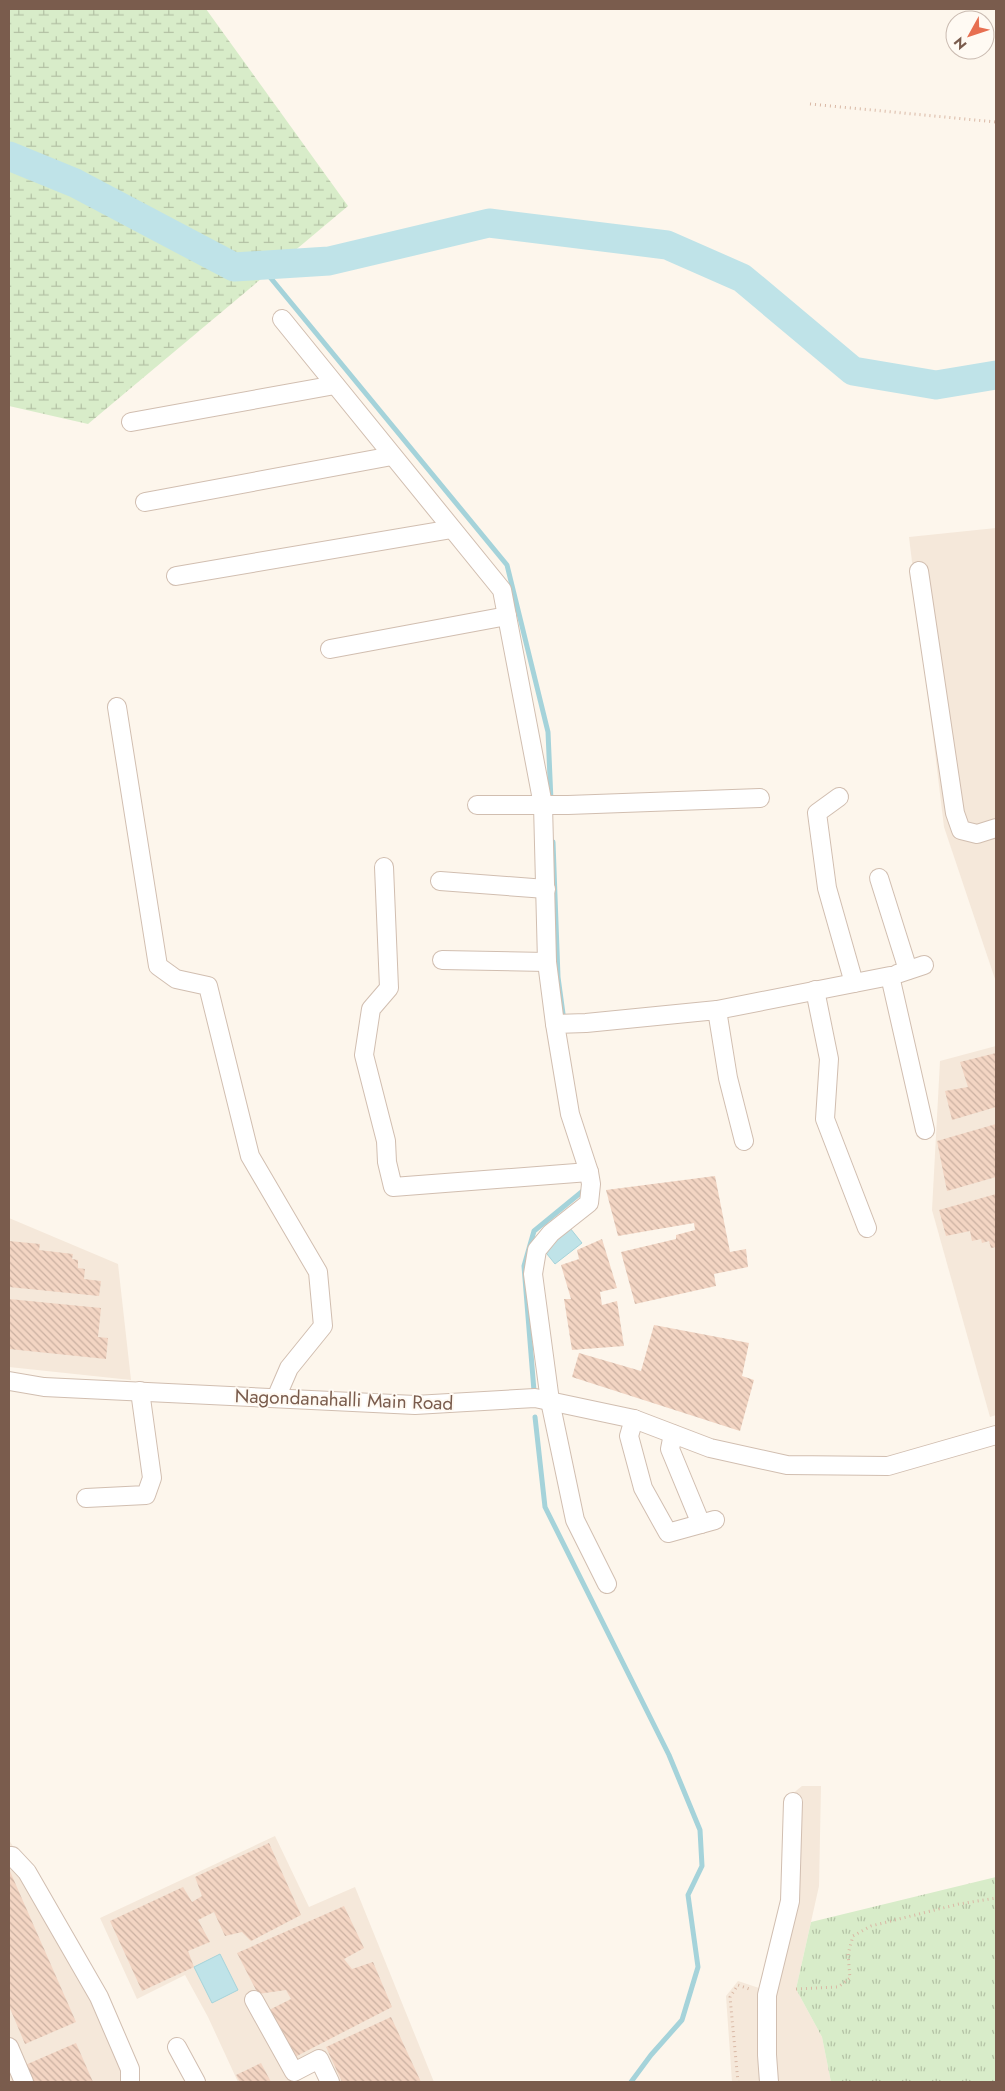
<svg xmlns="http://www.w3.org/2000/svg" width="1005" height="2091" viewBox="0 0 1005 2091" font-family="Jost,sans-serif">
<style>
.residential{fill:#f5e8da}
.grass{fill:url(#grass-tufts)}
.wetland{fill:url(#wetland-marsh)}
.water{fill:#bfe3e8;stroke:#a5d3da}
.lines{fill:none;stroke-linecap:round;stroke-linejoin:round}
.stream{stroke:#a5d3da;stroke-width:5}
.river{stroke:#bfe3e8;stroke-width:29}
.building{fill:url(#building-back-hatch)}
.minor-casing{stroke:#d1beb0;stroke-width:20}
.path{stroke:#d9b8a5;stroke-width:3;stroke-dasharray:1 4;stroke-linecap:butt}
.minor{stroke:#fff;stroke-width:18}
.labels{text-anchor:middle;stroke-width:4;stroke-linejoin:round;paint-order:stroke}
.street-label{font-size:19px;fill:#7a5c4d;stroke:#fffaf3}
</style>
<defs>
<pattern id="grass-tufts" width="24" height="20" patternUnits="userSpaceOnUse" patternTransform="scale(1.25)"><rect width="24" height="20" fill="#d8ecc9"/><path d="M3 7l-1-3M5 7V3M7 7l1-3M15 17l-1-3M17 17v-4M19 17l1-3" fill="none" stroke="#b4c2a5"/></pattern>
<pattern id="wetland-marsh" width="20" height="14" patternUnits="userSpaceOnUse" patternTransform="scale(1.25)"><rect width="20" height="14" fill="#d8ecc9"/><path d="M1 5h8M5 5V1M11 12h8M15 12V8" fill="none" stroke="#b4c2a5"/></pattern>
<pattern id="building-back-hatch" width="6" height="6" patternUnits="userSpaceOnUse" patternTransform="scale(1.25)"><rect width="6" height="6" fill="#f3d5c3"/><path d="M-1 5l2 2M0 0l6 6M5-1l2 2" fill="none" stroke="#cab0a1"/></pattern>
</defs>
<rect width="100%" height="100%" fill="#fdf6ec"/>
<g class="residential">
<polygon points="996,528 996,982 944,827 909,537"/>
<polygon points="996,1046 996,1415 990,1417 932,1210 940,1061"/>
<polygon points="9,1218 118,1264 131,1380 9,1367"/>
<polygon points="802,1786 821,1786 819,1886 796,1989 822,2037 831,2082 732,2082 726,1996 738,1981 762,1989 788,1886 786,1799"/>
<polygon points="275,1836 309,1907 355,1887 434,2082 319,2082 314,2071 286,2082 238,2082 208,2017 185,1975 137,1999 100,1918"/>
<polygon points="9,1840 87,1964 135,2082 9,2082"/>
</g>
<polygon class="grass" points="996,1877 996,2082 831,2082 822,2037 796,1989 811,1922"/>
<polygon class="wetland" points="9,9 206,9 348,206 88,424 9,406"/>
<g class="water">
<polygon points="570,1228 582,1243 555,1264 543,1249"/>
<polygon points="220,1954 238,1990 212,2003 194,1967"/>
</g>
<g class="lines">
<g class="stream">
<polyline points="260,265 507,565 548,732 551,801"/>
<polyline points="553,842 558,977 564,1021"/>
<polyline points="534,1391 524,1266 534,1231 584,1190"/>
<polyline points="535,1417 545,1507 669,1755 700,1830 702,1866 688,1895 698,1967 682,2020 651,2055 631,2082"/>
</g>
<polyline class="river" points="9,156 75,183 234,267 329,261 489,223 667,245 742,278 853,371 936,385 996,375"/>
</g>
<g class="building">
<polygon points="996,1053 996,1107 952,1120 945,1091 968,1087 960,1062"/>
<polygon points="996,1124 996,1177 947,1191 937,1141"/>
<polygon points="715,1176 730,1252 746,1249 748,1267 714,1274 716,1286 635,1304 621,1252 676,1239 676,1235 695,1230 694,1223 618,1236 606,1190"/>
<polygon points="996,1194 996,1247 991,1248 989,1241 982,1243 981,1239 972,1241 970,1231 946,1236 939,1210"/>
<polygon points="602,1239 617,1288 600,1292 602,1305 617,1301 624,1346 572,1350 564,1299 571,1299 561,1265 579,1259 577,1250"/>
<polygon points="9,1241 40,1244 39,1250 73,1254 72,1259 78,1260 78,1268 85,1269 84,1279 101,1281 99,1296 9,1287"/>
<polygon points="9,1299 101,1308 98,1337 108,1338 106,1359 9,1349"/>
<polygon points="654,1325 749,1343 742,1376 754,1380 740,1431 572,1377 579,1353 641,1371"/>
<polygon points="269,1843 301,1915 251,1941 242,1932 225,1936 214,1912 198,1920 210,1942 188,1951 194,1967 142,1991 110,1921 183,1887 192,1902 202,1896 195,1877"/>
<polygon points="9,1869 76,2022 25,2044 9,2006"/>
<polygon points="344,1906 364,1948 344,1959 352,1969 373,1962 392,2007 293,2058 265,2012 291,1999 286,1990 258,1994 237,1953"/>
<polygon points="391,2017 421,2082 342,2082 326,2047"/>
<polygon points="76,2043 93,2082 31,2082 23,2066"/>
<polygon points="261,2063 271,2082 240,2082 236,2075"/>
</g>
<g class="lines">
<g class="minor-casing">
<g id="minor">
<polyline points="282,319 502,590 543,805 547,962 555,1024"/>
<polyline points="131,422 335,385"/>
<polyline points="145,502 392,456"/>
<polyline points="919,571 955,813 961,830 977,834 996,828"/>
<polyline points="176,576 452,529"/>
<polyline points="330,649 507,616"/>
<polyline points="117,707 158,966 176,979 208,986 250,1156 318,1272 323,1326 289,1368 276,1398"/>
<polyline points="839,797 817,813 827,888 854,983"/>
<polyline points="477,805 568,805 760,798"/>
<polyline points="384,867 389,988 371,1009 364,1055 386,1141 387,1162 393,1187 589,1172"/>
<polyline points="879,878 908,970"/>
<polyline points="440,881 546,889"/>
<polyline points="442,960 547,962"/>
<polyline points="897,974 924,965"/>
<polyline points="815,990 829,1059 825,1119 867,1228"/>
<polyline points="717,1010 890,976 925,1130"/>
<polyline points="9,1381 44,1387 415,1405 535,1398 634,1419 710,1448 787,1465 888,1466 996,1435"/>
<polyline points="634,1419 629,1436 643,1488 668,1533 715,1520"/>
<polyline points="673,1434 670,1449 701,1524"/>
<polyline points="86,1498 146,1495 152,1478 140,1391"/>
<polyline points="607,1584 575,1520 550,1401 533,1274 537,1250 551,1233 589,1203 591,1184 589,1172 570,1114 555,1024 586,1023 717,1010 728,1078 744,1141"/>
<polyline points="9,1856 12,1856 27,1872 99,1997 130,2069 130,2082"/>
<polyline points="254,2000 294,2072 319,2059 330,2082"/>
<polyline points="9,2047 24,2082"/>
<polyline points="177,2047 196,2082"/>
<polyline points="769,2082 767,2055 767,1995 790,1901 793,1802"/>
</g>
</g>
<g class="path">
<polyline points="810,104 996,122"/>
<polyline points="796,1989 838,1987 850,1978 848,1954 853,1936 871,1926 959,1904 996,1898"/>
<polyline points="738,2082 730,1997 738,1985 752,1990"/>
</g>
<use href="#minor" class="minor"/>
</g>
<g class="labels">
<g class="street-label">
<text transform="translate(344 1399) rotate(2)" y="7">Nagondanahalli Main Road</text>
</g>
</g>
<rect width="1005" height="2091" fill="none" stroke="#7a5c4d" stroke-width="20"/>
<g transform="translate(970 35) rotate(230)"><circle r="24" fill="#fffaf3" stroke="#cabbb1"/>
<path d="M0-4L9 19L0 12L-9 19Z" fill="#e76f51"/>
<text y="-8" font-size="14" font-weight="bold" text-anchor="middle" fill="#7a5c4d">N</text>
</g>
</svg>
